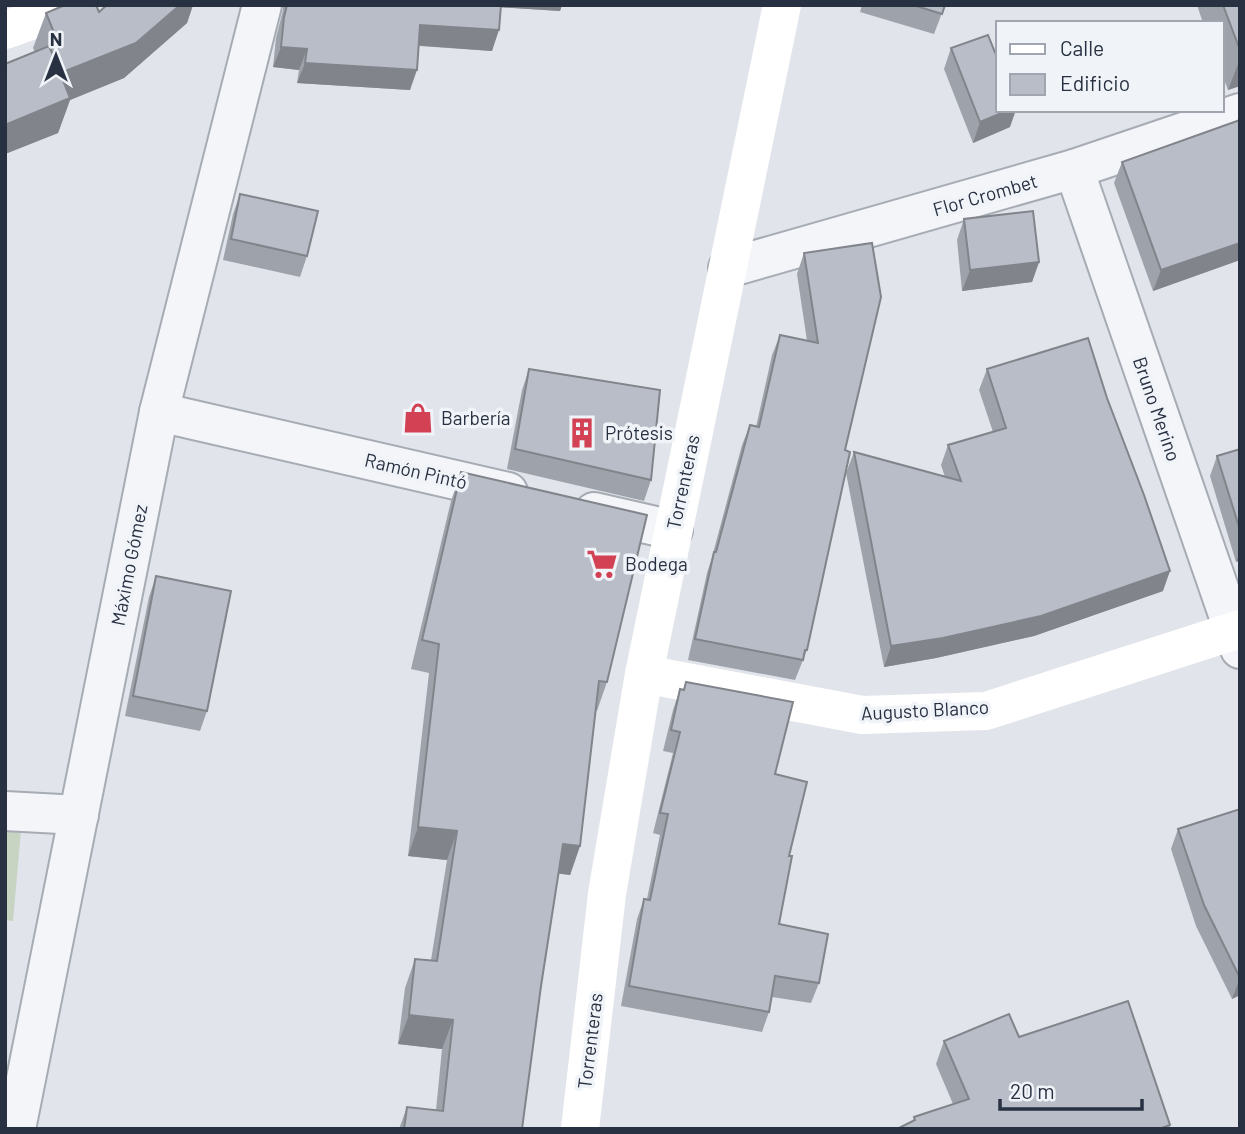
<svg xmlns="http://www.w3.org/2000/svg" width="1245" height="1134" viewBox="0 0 1245 1134" font-family="Barlow,sans-serif">
<style>
.green{fill:#c6d4c1}
.lines{fill:none;stroke-linecap:round;stroke-linejoin:round}
.street-casing{stroke:#a6abb4;stroke-width:42}
.street{stroke:#f4f5f8;stroke-width:38}
.secondary{stroke:#fff;stroke-width:38}
.wall{fill:#9ea3ab}
.shaded-wall{fill:#81848b}
.building{fill:#b8bdc7;stroke:#81848b;stroke-width:2}
.labels{text-anchor:middle;stroke-width:7;stroke-linejoin:round;paint-order:stroke}
.street-label{font-size:19px;fill:#283142;stroke:#f0f3f7}
.poi-label{font-size:19px;fill:#283142;stroke:#f0f3f7;text-anchor:start}
</style>
<rect width="100%" height="100%" fill="#e1e4ea"/>
<polygon class="green" points="5,828 21,830 13,921 5,920"/>
<g class="lines">
<g class="street-casing">
<g id="street">
<polyline points="1074,169 1240,649"/>
<polyline points="728,268 1074,169 1240,113"/>
<polyline points="159,412 508,492"/>
<polyline points="594,512 673,530"/>
<polyline points="5,811 79,815"/>
<polyline points="16,1129 159,412 262,5"/>
</g>
</g>
<use href="#street" class="street"/>
<g class="secondary">
<polyline points="5,30 76,5"/>
<polyline points="644,674 862,715 986,711 1240,629"/>
<polyline points="580,1129 607,894 644,674 782,5"/>
</g>
</g>
<g class="wall">
<polygon points="107,5 193,5 187,23 124,78 70,100 58,133 5,154 5,64 35,52 33,48 46,13 99,12"/>
<polygon points="283,5 562,5 560,11 501,7 492,51 419,46 410,90 297,83 299,70 273,67 276,38 283,10"/>
<polygon points="862,5 945,5 934,34 860,12"/>
<polygon points="1197,5 1240,5 1240,86 1228,90 1222,74 1222,23 1203,23"/>
<polygon points="951,48 1010,127 973,143 944,69"/>
<polygon points="1240,120 1240,260 1153,291 1114,183 1122,162"/>
<polygon points="240,194 307,256 300,277 223,260 233,214"/>
<polygon points="964,219 1039,262 1032,282 962,291 957,240"/>
<polygon points="804,253 845,450 807,650 795,680 688,660 707,573 712,557 742,445 750,425 756,427 772,355 780,335 807,341 797,274"/>
<polygon points="529,369 651,480 644,501 507,469 522,390"/>
<polygon points="987,369 1163,591 1034,636 936,658 884,667 846,473 854,452 945,477 941,465 948,445 993,432 979,390"/>
<polygon points="1240,449 1240,560 1236,562 1210,476 1217,456"/>
<polygon points="461,472 607,682 597,711 596,711 580,846 570,875 558,873 541,986 522,1129 399,1129 407,1107 436,1110 442,1049 398,1044 405,988 415,959 431,960 447,860 408,856 429,673 411,669 451,501"/>
<polygon points="156,576 207,711 200,731 125,716 149,597"/>
<polygon points="686,682 775,774 789,856 779,924 819,983 811,1003 772,997 769,1012 762,1032 621,1006 637,919 644,899 647,899 660,835 653,833 673,753 663,751 673,710 680,689 683,690"/>
<polygon points="1240,809 1240,995 1232,999 1196,926 1171,849 1178,829"/>
<polygon points="1019,1037 1170,1125 1169,1129 897,1129 913,1121 914,1117 953,1104 936,1064 944,1041"/>
</g>
<g class="shaded-wall">
<polygon points="180,5 193,5 187,23 124,78 70,100 58,133 5,154 5,125 60,73"/>
<polygon points="495,5 562,5 560,11 495,7"/>
<polygon points="420,25 499,30 492,51 412,45"/>
<polygon points="281,47 307,49 299,70 273,67"/>
<polygon points="1240,59 1240,86 1228,90"/>
<polygon points="305,63 417,70 410,90 297,83"/>
<polygon points="1009,110 1016,110 1010,127 973,143 980,122"/>
<polygon points="1240,243 1240,260 1153,291 1161,270"/>
<polygon points="1039,262 1032,282 962,291 970,270"/>
<polygon points="1240,551 1240,560 1236,562"/>
<polygon points="1170,571 1163,591 1034,636 936,658 884,667 891,646"/>
<polygon points="418,827 457,831 447,860 408,856"/>
<polygon points="563,844 580,846 570,875 553,873"/>
<polygon points="1240,978 1240,995 1232,999"/>
<polygon points="409,1015 453,1020 442,1049 398,1044"/>
</g>
<g class="building">
<polygon points="65,5 96,5 99,12 107,5 180,5 136,43 60,73 70,98 5,125 5,64 49,46 52,53 60,47 46,13"/>
<polygon points="287,5 501,5 499,30 420,25 417,70 305,63 307,49 281,47 284,17"/>
<polygon points="913,5 945,5 942,14"/>
<polygon points="1223,5 1240,5 1240,50"/>
<polygon points="988,35 998,60 998,110 1009,110 980,122 951,48"/>
<polygon points="1240,120 1240,243 1161,270 1122,162"/>
<polygon points="240,194 318,211 307,256 231,239"/>
<polygon points="1033,211 1039,262 970,270 964,219"/>
<polygon points="872,243 881,297 845,450 850,452 807,650 805,650 803,660 695,639 714,552 716,552 750,425 759,427 780,335 818,343 804,253"/>
<polygon points="1088,338 1107,398 1144,495 1170,571 1041,616 943,638 891,646 854,452 961,481 948,445 1006,428 987,369"/>
<polygon points="529,369 660,390 651,480 515,449"/>
<polygon points="1240,449 1240,530 1217,456"/>
<polygon points="461,472 647,515 607,682 599,681 580,846 563,844 541,986 522,1129 404,1129 407,1107 443,1111 453,1020 409,1015 415,959 437,961 457,831 418,827 439,644 422,640"/>
<polygon points="156,576 231,591 207,711 133,696"/>
<polygon points="686,682 793,702 775,774 807,782 789,856 792,856 779,924 828,934 819,983 775,976 769,1012 629,986 644,899 650,900 668,814 660,813 680,732 671,730 680,689 684,690"/>
<polygon points="1240,809 1240,978 1204,905 1178,829"/>
<polygon points="1128,1001 1170,1125 1159,1129 897,1129 915,1120 914,1117 969,1099 944,1041 1009,1014 1019,1037"/>
</g>
<defs>
<g id="shop-bare" transform="scale(2.415)"><path d="M-5-2.5h2.3a2.7 3.5 0 0 1 5.4 0H5L5.5 6h-11ZM-1.5-2.5h3a1.5 2.3 0 0 0-3 0Z" fill="#d34154" stroke="#f0f3f7" stroke-width="2.5" paint-order="stroke"/></g>
<g id="building-bare" transform="scale(2.415)"><path d="M-4-6H4V6H1V3H-1V6H-4ZM-2.5-4.3h1.7v1.8h-1.7ZM.8-4.3h1.7v1.8H.8ZM-2.5-1h1.7V.8h-1.7ZM.8-1h1.7V.8H.8Z" fill="#d34154" stroke="#f0f3f7" stroke-width="2.5" paint-order="stroke"/></g>
<g id="supermarket-bare" transform="scale(2.415)"><path d="M-6-5.5h2.5l.6 2H6L4.5 2H-2.5L-4.4-4H-6ZM-1.5 3.2a1.3 1.3 0 1 0 .1 0ZM3 3.2a1.3 1.3 0 1 0 .1 0Z" fill="#d34154" stroke="#f0f3f7" stroke-width="2.5" paint-order="stroke"/></g>
</defs>
<g fill-rule="evenodd">
<use href="#shop-bare" x="418" y="418"/>
<use href="#building-bare" x="582" y="433"/>
<use href="#supermarket-bare" x="602" y="564"/>
</g>
<g class="labels">
<g class="street-label">
<text transform="translate(985 195) rotate(-16)" y="7">Flor Crombet</text>
<text transform="translate(1157 409) rotate(71)" y="7">Bruno Merino</text>
<text transform="translate(416 471) rotate(13)" y="7">Ramón Pintó</text>
<text transform="translate(683 482) rotate(-78)" y="7">Torrenteras</text>
<text transform="translate(129 565) rotate(-79)" y="7">Máximo Gómez</text>
<text transform="translate(925 710) rotate(-3)" y="7">Augusto Blanco</text>
<text transform="translate(590 1041) rotate(-83)" y="7">Torrenteras</text>
</g>
<g class="poi-label">
<text x="441" y="425">Barbería</text>
<text x="605" y="440">Prótesis</text>
<text x="625" y="571">Bodega</text>
</g>
</g>
<rect width="1245" height="1134" fill="none" stroke="#283142" stroke-width="14"/>
<rect x="996" y="21" width="228" height="91" fill="#f0f3f7" stroke="#a0a5af" stroke-width="2"/>
<rect x="1010" y="44" width="35" height="10" fill="#ffffff" stroke="#a0a5af" stroke-width="2"/>
<text x="1060" y="56" font-size="21" fill="#283142">Calle</text>
<rect x="1010" y="74" width="35" height="21" fill="#b8bdc7" stroke="#a0a5af" stroke-width="2"/>
<text x="1060" y="91" font-size="21" fill="#283142">Edificio</text>
<g transform="translate(56 56)" stroke="#f0f3f7" stroke-width="5" paint-order="stroke">
<path d="M0-5L12 26L0 18L-12 26Z" fill="#283142"/>
<text y="-10" font-size="19" font-weight="bold" text-anchor="middle" fill="#283142">N</text>
</g>
<path d="M1000 1099v10h142v-10" fill="none" stroke="#283142" stroke-width="3.5"/>
<text x="1010" y="1099" font-size="21" fill="#283142" stroke="#f0f3f7" stroke-width="5" paint-order="stroke">20 m</text>
</svg>
